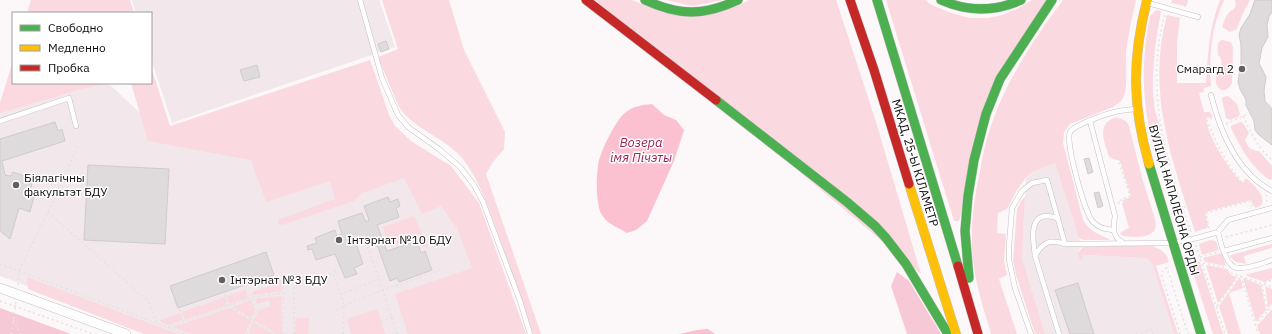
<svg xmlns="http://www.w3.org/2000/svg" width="1272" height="334" viewBox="0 0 1272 334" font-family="'IBM Plex Sans',sans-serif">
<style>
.built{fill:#f2e7ea}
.green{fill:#fad9e1}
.forest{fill:#f7c9d6}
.water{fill:#fbc1d1}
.building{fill:#dfdbdc;stroke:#cfcccd}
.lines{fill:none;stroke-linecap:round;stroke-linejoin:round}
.lane-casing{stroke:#c4c1c1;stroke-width:5.5}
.street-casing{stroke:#c4c1c1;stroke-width:10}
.fast-casing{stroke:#c4c1c1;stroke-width:10}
.slow-casing{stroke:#c4c1c1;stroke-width:10}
.jam-casing{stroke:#c4c1c1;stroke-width:10}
.path{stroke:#e4e3e4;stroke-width:1.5;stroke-dasharray:2 3;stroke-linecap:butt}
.lane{stroke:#fffefe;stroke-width:4.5}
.street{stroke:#fffefe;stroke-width:9}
.fast{stroke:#4caf50;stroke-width:9}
.slow{stroke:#ffc107;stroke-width:9}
.jam{stroke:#c62828;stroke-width:9}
.poi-dot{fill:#625f60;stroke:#fff;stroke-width:1.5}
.labels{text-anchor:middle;stroke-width:3;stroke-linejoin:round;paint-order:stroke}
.poi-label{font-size:12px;fill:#0f0d0d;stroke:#fff;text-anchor:start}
.street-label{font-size:12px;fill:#0f0d0d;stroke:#fff}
.water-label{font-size:13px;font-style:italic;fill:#972452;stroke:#fff}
</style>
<rect width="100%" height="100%" fill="#fcf7f9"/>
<g class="built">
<polygon points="132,0 379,0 395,47 172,123 151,58 151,13 136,13"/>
<polygon points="61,83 108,83 169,140 411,163 465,224 485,272 414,334 158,334 0,276 0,102"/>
<polygon points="1055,163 1082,247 1079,250 1080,260 1082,261 1082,255 1143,258 1150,261 1152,263 1174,334 1045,334 1022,258 1026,177 1034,171"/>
</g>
<g class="green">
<polygon points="31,0 130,0 134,13 27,13"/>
<path d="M 382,0 L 449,0 L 464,50 L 505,132 L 504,149 L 493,162 L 486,174 L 541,334 L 533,334 C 522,302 511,271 500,239 C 490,212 481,183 463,159 C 445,137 413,130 398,105 L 378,57 L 398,49 Z"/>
<polygon points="595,0 632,0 664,13 738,6 749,0 836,0 876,122 921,274"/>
<polygon points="666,0 723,0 692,6"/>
<polygon points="886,0 925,0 932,5 951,13 970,18 988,18 1002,15 1017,9 1032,0 1047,0 1006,63 959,221 954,221"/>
<path d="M 1063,0 L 1136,0 C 1132,17 1128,35 1126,52 C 1126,63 1127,84 1125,93 C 1123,100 1119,103 1113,107 L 1070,124 L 1064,132 L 1063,143 L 1083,220 C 1088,230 1099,235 1109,239 L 1109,240 L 1083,240 L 1079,238 L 1055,163 L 1034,171 L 1026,177 L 1017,190 L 1007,209 L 998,213 L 997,233 L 1006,234 L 1004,261 L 1007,275 L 999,279 L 1017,334 L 991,334 C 985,312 977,290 974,267 C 969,237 973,205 979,176 C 982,162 984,146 989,132 C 1004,84 1033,40 1063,0 Z"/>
<polygon points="1172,0 1188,0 1187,5 1184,6 1171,3"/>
<path d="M 1220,0 L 1224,0 C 1211,28 1209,56 1211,86 L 1204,88 L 1204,92 L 1199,93 L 1204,112 L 1210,112 L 1213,117 L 1206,118 C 1208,138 1229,169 1242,183 L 1247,179 C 1255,186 1272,202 1256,208 L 1253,205 L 1251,200 L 1205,212 L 1208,226 L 1207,228 L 1195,232 C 1172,160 1146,91 1167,15 L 1180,18 L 1177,42 L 1177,83 L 1206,83 C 1208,53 1209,29 1220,0 Z"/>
<path d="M 1235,0 L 1250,0 L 1242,15 L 1237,29 L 1230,32 L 1222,27 C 1224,23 1225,17 1228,14 C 1232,8 1237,11 1235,0 Z"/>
<path d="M 1157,10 L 1161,11 C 1156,38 1152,66 1153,94 C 1154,99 1154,105 1155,110 C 1157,119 1163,130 1160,140 L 1152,143 C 1142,96 1141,63 1150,16 L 1155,11 Z"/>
<path d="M 1222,40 L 1231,42 L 1233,47 L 1232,83 C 1230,88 1223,94 1218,87 C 1215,84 1216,78 1216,74 C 1222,69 1224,60 1218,55 C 1218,49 1216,42 1222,40 Z"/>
<polygon points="370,60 389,115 395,126 411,141 451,166 479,203 526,334 408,334 395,294 472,268 457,228 441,206 422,214 404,178 362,193 354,201 282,225 279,224 278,221 280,219 335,199 330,181 266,202 251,160 148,141 131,83 151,83 151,67 170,126"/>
<polygon points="13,61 13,83 108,83 78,90 0,113 0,103"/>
<polygon points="1228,96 1237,104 1240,114 1238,117 1230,120 1226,118 1222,99 1223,97"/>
<path d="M 1114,118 C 1121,117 1126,120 1129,126 L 1142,178 L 1155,219 C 1160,240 1136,237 1123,236 L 1120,234 L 1121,232 L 1129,228 L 1122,203 L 1123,203 L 1123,200 L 1131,197 L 1120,161 L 1109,157 C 1105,143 1096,125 1114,118 Z"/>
<path d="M 1240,122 L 1243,123 L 1249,133 L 1245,140 L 1249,148 L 1256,151 L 1259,151 L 1272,166 L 1272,179 L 1270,180 C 1251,168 1240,146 1231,128 L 1231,126 Z"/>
<polygon points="1025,197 1022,258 1045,334 1035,334 1016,275 1013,261 1017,209 1021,201"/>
<polygon points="414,216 428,247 422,247 419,237 389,247 383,227"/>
<polygon points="1210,240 1216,241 1219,250 1202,255 1199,244"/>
<polygon points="1272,244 1272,248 1244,256 1246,264 1236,262 1230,257 1231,255"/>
<path d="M 1108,245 C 1120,245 1144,243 1155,247 C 1162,249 1167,255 1169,262 L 1156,266 L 1178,334 L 1174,334 L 1152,263 L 1147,259 L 1143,258 L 1083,255 L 1082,261 L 1079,259 L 1078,253 L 1083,247 L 1107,246 Z"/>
<polygon points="1222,253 1226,266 1205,262 1203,258"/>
<polygon points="1197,261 1200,262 1223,334 1213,334 1190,263"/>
<polygon points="1206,265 1227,269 1231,275 1237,277 1218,303"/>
<polygon points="1272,268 1272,279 1264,282 1245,275"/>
<polygon points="27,277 178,334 144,334 28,289"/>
<polygon points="1240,277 1243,288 1229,293 1241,334 1228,334 1219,306"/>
<polygon points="1243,278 1261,285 1266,310 1256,322"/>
<polygon points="268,280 281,280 281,291 254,295 252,292 270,286"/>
<polygon points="1265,286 1272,289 1272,304 1268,308"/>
<polygon points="246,290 248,298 230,304 227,296"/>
<polygon points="281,296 282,334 277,334 254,320 258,311 271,306 269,300 257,304 255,299"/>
<polygon points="225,297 227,305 185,320 182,312"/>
<polygon points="251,300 255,311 251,318 233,307"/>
<polygon points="230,308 251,321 245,334 190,334 173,327"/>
<polygon points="377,309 385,334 351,334 347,319"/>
<polygon points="1272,309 1272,334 1260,334 1257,326"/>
<polygon points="180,313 183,320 168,325 161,322 160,320"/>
<polygon points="296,318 309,318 308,334 295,334"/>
<polygon points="253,322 272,334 249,334"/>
</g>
<g class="forest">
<polygon points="897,272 909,281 941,334 907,334 891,286"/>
<polygon points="0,308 71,334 0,334"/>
</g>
<g class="water">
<path d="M 652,104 L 664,115 L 676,120 L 684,130 L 674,161 L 647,221 L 636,230 L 627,233 C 619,228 607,224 602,215 C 596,206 596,178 598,166 C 599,154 616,119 626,112 C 634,106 642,105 652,104 Z"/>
<polygon points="708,329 715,334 679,334 697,330"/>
</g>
<g class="building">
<polygon points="1255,0 1272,0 1272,12 1269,17 1267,25 1268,37 1262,48 1259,63 1266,77 1264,91 1265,101 1272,109 1272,145 1259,135 1255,130 1254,121 1246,105 1246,100 1240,89 1238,82 1241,62 1241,45 1239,35 1241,28 1250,14"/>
<polygon points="386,41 389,49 381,52 378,44"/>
<polygon points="257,65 260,77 244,81 240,70"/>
<polygon points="55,122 58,131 62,129 65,141 2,161 5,175 11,176 13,172 33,179 30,191 35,193 30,212 19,208 10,239 0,231 0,139"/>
<polygon points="1089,158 1093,172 1088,174 1084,159"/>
<polygon points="88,165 169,169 165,244 84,240"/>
<polygon points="1099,192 1103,206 1098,208 1094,193"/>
<polygon points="388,197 390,202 398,199 400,206 396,208 399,217 377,225 387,251 417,241 421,253 425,251 432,270 399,282 397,278 390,281 374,236 356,243 363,264 354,268 357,274 345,278 335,254 316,260 312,249 308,250 307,246 317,243 315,238 335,230 337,236 342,234 338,221 362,213 366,222 369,220 364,206"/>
<polygon points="266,252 274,275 178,308 170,286"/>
<polygon points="1078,283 1085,306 1094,334 1070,334 1055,290"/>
</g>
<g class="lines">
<g class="lane-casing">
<g id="lane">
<polyline points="360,0 382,78 398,115 408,127 439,149 460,167 474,185 483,202 520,301 530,334"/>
<polyline points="1148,3 1198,17"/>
<path d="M 1211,95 C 1220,131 1237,173 1272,191"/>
<polyline points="0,121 69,98 76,126"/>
<path d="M 1090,121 L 1115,216 C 1113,227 1112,236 1122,242"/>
<path d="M 1058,218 C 1054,217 1049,216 1045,216 C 1028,218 1034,245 1035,256 C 1043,242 1049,239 1065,244 L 1172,243 L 1197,238 L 1218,232 L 1228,220 L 1272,208"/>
<path d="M 1113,230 C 1105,229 1099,228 1093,222 C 1085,214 1065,142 1070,132 C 1074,125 1106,114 1115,112 C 1121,110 1129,110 1136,109"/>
<path d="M 1218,232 C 1220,241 1226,268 1238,268 C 1249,269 1262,263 1272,260"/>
<polyline points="1224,251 1272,238"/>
<polyline points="1035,256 1059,334"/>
<polyline points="1031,334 1015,288 1009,260 1009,246 1012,208 1022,191 1032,183 1047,180 1065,244"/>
</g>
</g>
<g class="street-casing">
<polyline id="street" points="0,288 126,334"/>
</g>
<g class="fast-casing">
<g id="fast">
<path d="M 645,0 C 679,16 704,16 738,0"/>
<polyline points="877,0 958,266"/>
<path d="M 941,0 C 968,12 994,12 1021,0"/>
<polyline points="716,100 847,202 875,226 886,238 906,264 948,334"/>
<polyline points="1149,164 1201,334"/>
<polyline points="969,278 965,231 968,196 974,160 986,114 1000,79 1052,0"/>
</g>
</g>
<g class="slow-casing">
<g id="slow">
<path d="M 1147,0 C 1132,59 1132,105 1149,164"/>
<polyline points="909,184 956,334"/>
</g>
</g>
<g class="jam-casing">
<g id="jam">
<polyline points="586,0 716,100"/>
<polyline points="850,0 874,70 909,184"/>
<polyline points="958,266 978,334"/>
</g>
</g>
<g class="path">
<polyline points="1185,7 1187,0"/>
<path d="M 1165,15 C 1144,87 1166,164 1191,232"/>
<polyline points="1269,106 1272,104"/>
<path d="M 1243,116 C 1251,133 1258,148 1272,160"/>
<path d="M 1212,118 L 1207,120 C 1216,143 1226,164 1242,182 L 1246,179"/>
<polyline points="1226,124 1250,113"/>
<polyline points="1165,148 1159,150 1178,212 1184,210 1197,167 1204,154 1207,146 1207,122"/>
<polyline points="1266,195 1267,203"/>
<polyline points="1118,203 1122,202 1121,199 1130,196 1119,162"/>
<polyline points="48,212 148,301 158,324"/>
<polyline points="1209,228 1206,213 1250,201 1252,207"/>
<polyline points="1226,237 1272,225"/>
<polyline points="366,242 383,290 344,306 341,294 379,279"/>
<polyline points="1196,245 1225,334"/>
<polyline points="1200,257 1218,252"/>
<polyline points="1203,263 1224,267"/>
<polyline points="0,264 185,334"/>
<polyline points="336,271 333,273 341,294"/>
<polyline points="1231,273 1272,287"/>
<polyline points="1241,276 1258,334"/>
<polyline points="18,285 19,271 48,212 79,144"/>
<polyline points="225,295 229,306 274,334"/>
<polyline points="0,301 93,334"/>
<polyline points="1217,306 1238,277"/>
<polyline points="180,310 184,321"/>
<polyline points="337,310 344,306"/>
<polyline points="1267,311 1262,284 1272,280"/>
<polyline points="13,320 21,334"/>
<polyline points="381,322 392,317"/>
<polyline points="1255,325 1272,306"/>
<polyline points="168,327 254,297 283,293"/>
<polyline points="11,334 16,302"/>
<polyline points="247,334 256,310 250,293"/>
<polyline points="283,334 283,279 289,279"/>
<polyline points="294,334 294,286 333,273"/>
<polyline points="343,334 344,306"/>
<polyline points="397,334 383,290 443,269"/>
<polyline points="1136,334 1152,329 1153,334"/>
<polyline points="1180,334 1161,274 1164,269 1167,268 1188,334"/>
</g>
<use href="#lane" class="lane"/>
<use href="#street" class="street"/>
<use href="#fast" class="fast"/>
<use href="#slow" class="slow"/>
<use href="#jam" class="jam"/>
</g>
<g class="poi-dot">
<circle cx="1242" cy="69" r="4"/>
<circle cx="16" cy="185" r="4"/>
<circle cx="339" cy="240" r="4"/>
<circle cx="222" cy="280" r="4"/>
</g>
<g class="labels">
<g class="poi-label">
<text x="1234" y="73" text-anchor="end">Смарагд 2</text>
<text x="24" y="182">Біялагічны<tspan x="24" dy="14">факультэт БДУ</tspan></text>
<text x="347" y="244">Інтэрнат №10 БДУ</text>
<text x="230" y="284">Інтэрнат №3 БДУ</text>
</g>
<g class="street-label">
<text transform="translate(915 163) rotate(73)" y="4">МКАД, 25-Ы КІЛАМЕТР</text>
<text transform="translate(1174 200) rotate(74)" y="4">ВУЛІЦА НАПАЛЕОНА ОРДЫ</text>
</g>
<g class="water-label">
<text x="641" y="147">Возера<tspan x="641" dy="15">імя Пічэты</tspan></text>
</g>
</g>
<rect x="12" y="12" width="140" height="72" fill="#ffffff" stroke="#9f9e9e"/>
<rect x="20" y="25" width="20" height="6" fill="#4caf50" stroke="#9f9e9e"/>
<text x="48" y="32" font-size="12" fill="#0f0d0d">Свободно</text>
<rect x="20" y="45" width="20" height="6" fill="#ffc107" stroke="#9f9e9e"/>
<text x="48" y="52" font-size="12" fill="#0f0d0d">Медленно</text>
<rect x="20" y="65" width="20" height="6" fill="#c62828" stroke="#9f9e9e"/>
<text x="48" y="72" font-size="12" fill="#0f0d0d">Пробка</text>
</svg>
